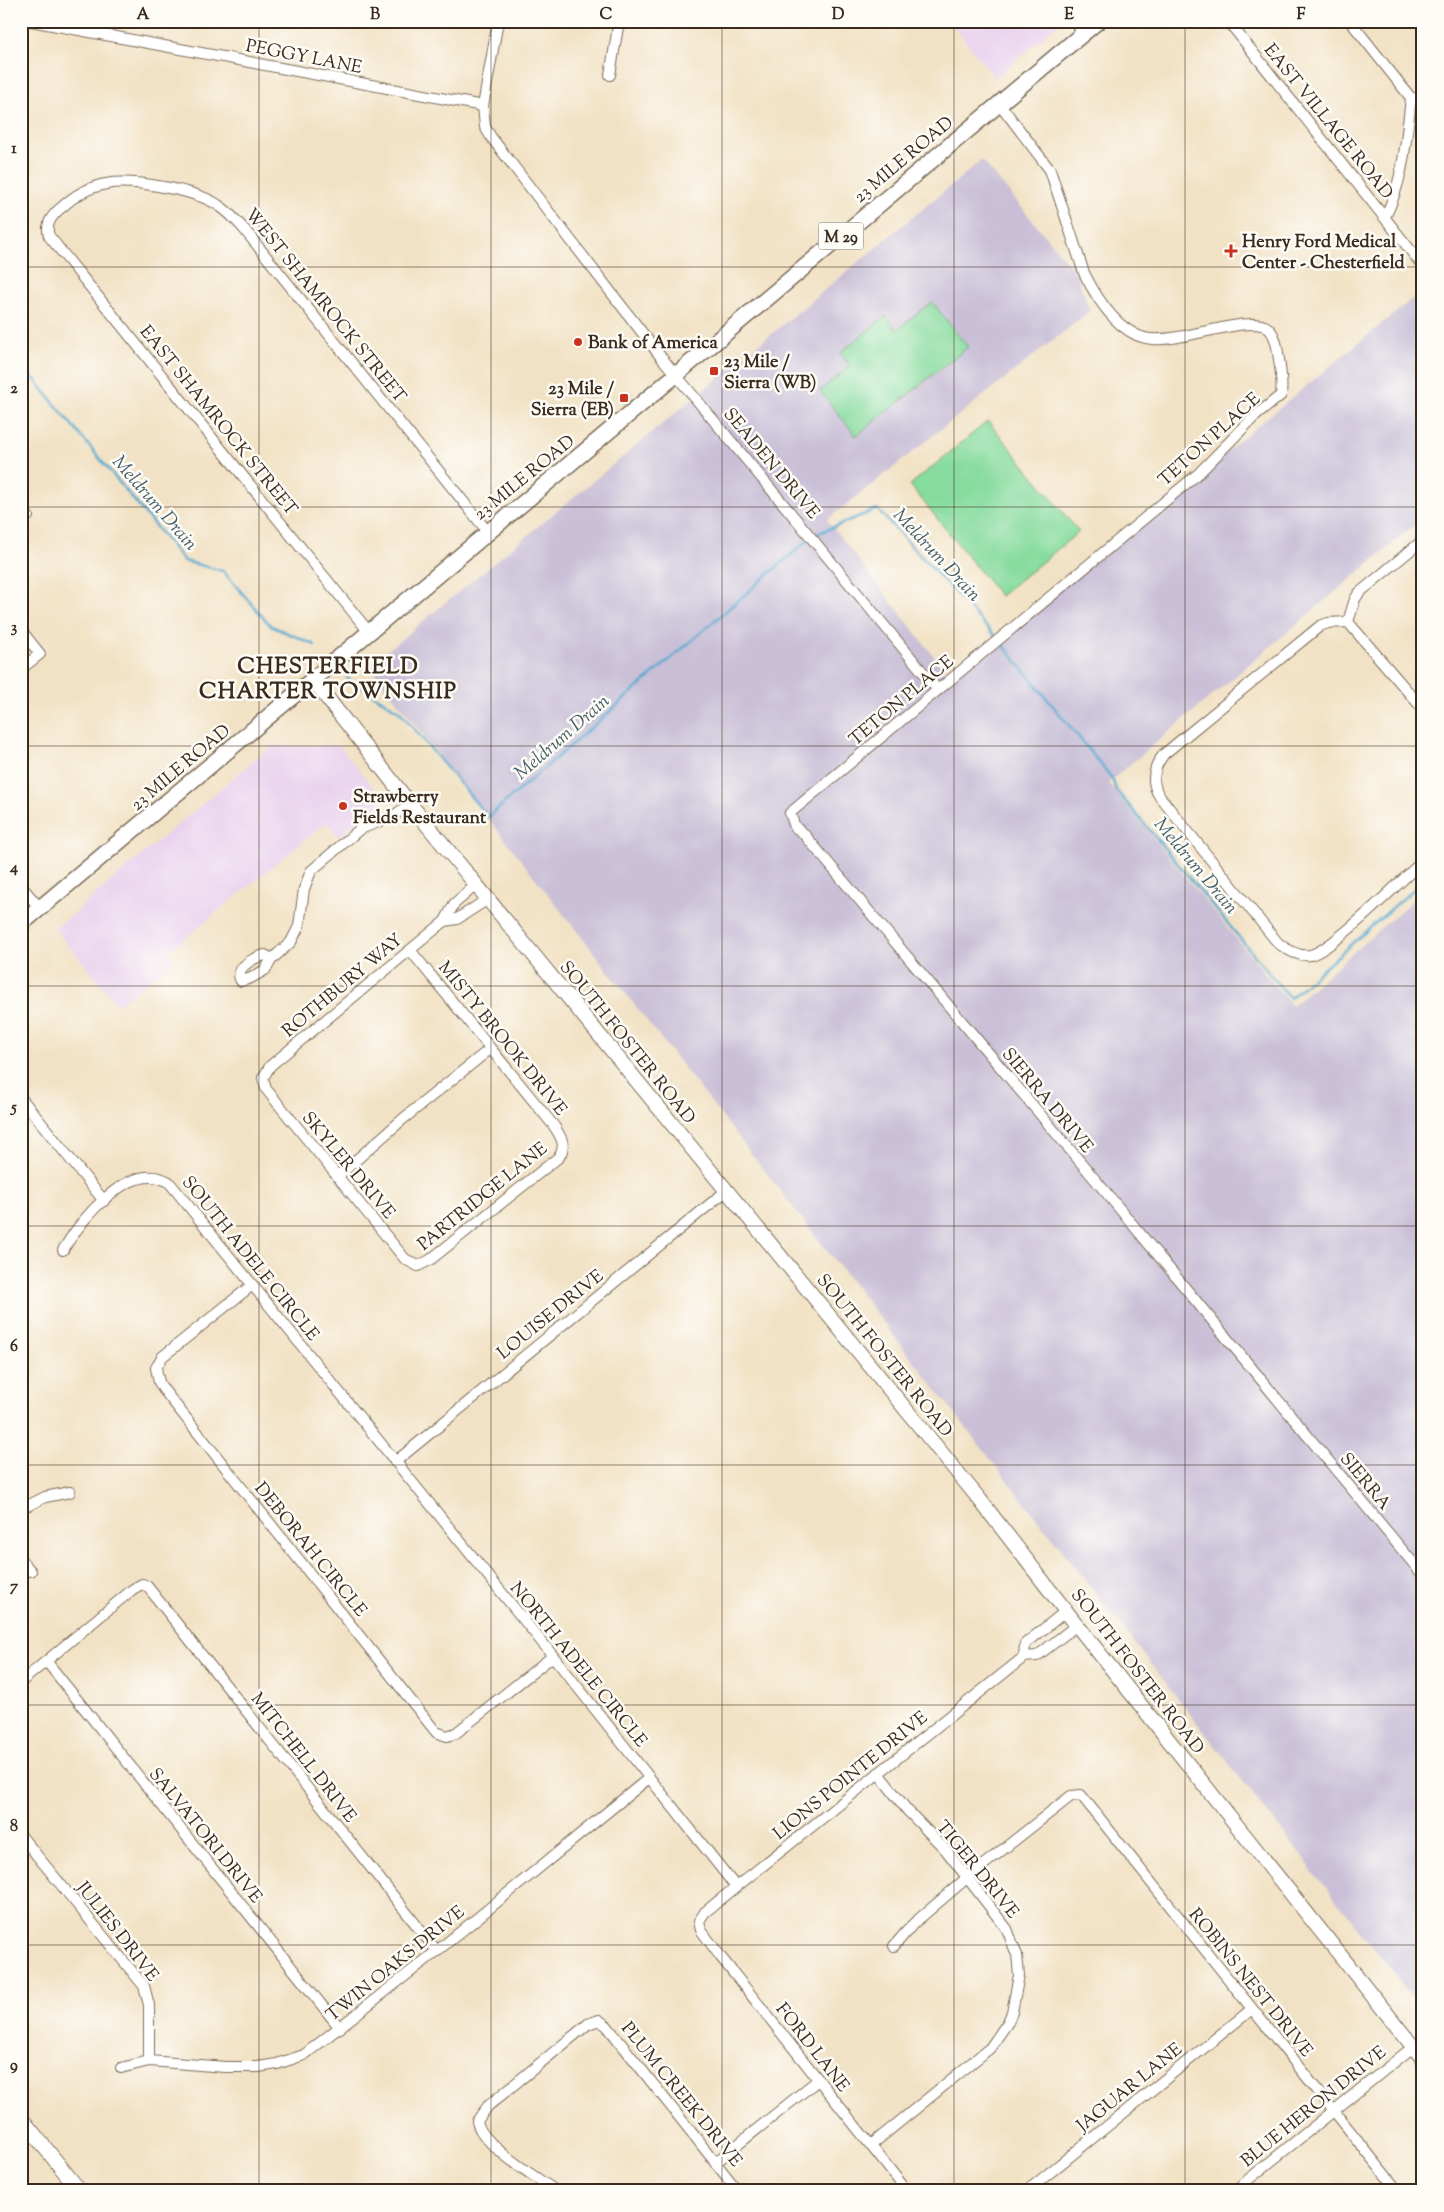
<svg xmlns="http://www.w3.org/2000/svg" width="1444" height="2212" viewBox="0 0 1444 2212" font-family="'Sorts Mill Goudy',serif">
<style>
.built{fill:#e9d2ee}
.industrial{fill:#c9bfd7}
.green{fill:#86db9e;stroke:#60825e}
.lines{fill:none;stroke-linecap:round;stroke-linejoin:round}
.stream{stroke:#54aad0;stroke-width:2.5}
.street-casing{stroke:#7b6a58;stroke-width:12}
.secondary-casing{stroke:#7b6a58;stroke-width:16}
.primary-casing{stroke:#7b6a58;stroke-width:18}
.street{stroke:#fff;stroke-width:10}
.secondary{stroke:#fff;stroke-width:14}
.primary{stroke:#fff;stroke-width:15}
.grid{fill:none;stroke:#3b2a1e;stroke-width:1;stroke-opacity:0.55}
.poi-dot{fill:#c8321e;stroke:#fdfcf7;stroke-width:2}
.labels{text-anchor:middle;stroke-width:5;stroke-linejoin:round;paint-order:stroke}
.shield{fill:#fdfcf7;stroke:#75695f;stroke-width:1}
.shield-label{font-size:16px;font-weight:bold;fill:#3b2a1e}
.street-label{font-size:18px;fill:#3b2a1e;stroke:#fdfcf7}
.poi-label{font-size:18px;font-weight:bold;fill:#3b2a1e;stroke:#fdfcf7;text-anchor:start}
.water-label{font-size:19px;font-style:italic;fill:#455d65;stroke:#fdfcf7}
.district-label{font-size:22px;font-weight:bold;letter-spacing:1px;fill:#3b2a1e;stroke:#fdfcf7}
.neatline{fill:none;stroke:#3b2a1e;stroke-width:2}
.grid-label{font-size:16px;text-anchor:middle;font-weight:bold;fill:#3b2a1e}
</style>
<rect width="100%" height="100%" fill="#fdfcf7"/>
<filter id="ink" filterUnits="userSpaceOnUse"><feTurbulence type="fractalNoise" baseFrequency=".02" numOctaves="2"/><feDisplacementMap in="SourceGraphic" scale="10" xChannelSelector="R" yChannelSelector="G"/><feConvolveMatrix kernelMatrix="1 2 1 2 8 2 1 2 1" color-interpolation-filters="sRGB"/></filter>
<filter id="wash" filterUnits="userSpaceOnUse"><feTurbulence type="fractalNoise" baseFrequency=".0096" numOctaves="4" result="noise"/><feDisplacementMap in="SourceGraphic" scale="20" xChannelSelector="R" yChannelSelector="G"/><feGaussianBlur stdDeviation="1.12" result="paint"/><feColorMatrix in="noise" values="0 0 0 0 0 0 0 0 0 0 0 0 0 0 0 0 0 1.4 0 .05"/><feComposite in="paint" operator="in"/></filter>
<g filter="url(#wash)">
<rect width="100%" height="100%" fill="#f2e2c5"/>
<g class="built">
<polygon points="949,21 1062,21 995,78"/>
<polygon points="271,746 340,746 383,800 339,837 326,823 168,952 175,960 118,1005 54,928 78,911 79,908"/>
</g>
<polygon class="industrial" points="982,160 1076,273 1090,311 827,520 951,678 1423,290 1423,518 1108,783 1292,1006 1423,891 1423,2011 369,666"/>
<g class="green">
<polygon points="932,302 968,347 856,436 820,391 850,366 840,353 886,316 897,330"/>
<polygon points="988,421 1079,532 1000,596 910,485"/>
</g>
<g class="lines">
<g class="stream">
<polyline points="21,363 184,561 223,571 271,626 315,645"/>
<polyline points="812,536 877,509 996,637"/>
<polyline points="1000,641 1112,778 1116,790 1290,998 1423,881"/>
<polyline points="347,678 399,711 488,817 808,540"/>
</g>
</g>
</g>
<g filter="url(#ink)">
<g class="lines">
<g class="street-casing">
<g id="street">
<polyline points="31,21 483,106"/>
<polyline points="498,21 483,106 485,127 491,137 661,357 937,689"/>
<polyline points="1074,21 1084,33"/>
<polyline points="1228,21 1423,266"/>
<path d="M 1350,21 L 1411,98 C 1406,139 1404,180 1385,217"/>
<polyline points="610,75 619,21"/>
<polyline points="1411,98 1423,99"/>
<path d="M 999,103 L 1050,170 L 1084,273 C 1096,297 1117,331 1145,338 C 1175,346 1249,313 1268,328 C 1275,334 1277,345 1278,353 C 1280,367 1283,381 1281,395 L 1253,418 L 1199,473 L 790,813 L 795,827 L 803,833 L 1109,1196 L 1423,1575"/>
<polyline points="21,517 28,516"/>
<path d="M 1423,540 L 1359,593 L 1355,599 L 1348,622 L 1328,623 L 1320,626 L 1164,754 C 1153,768 1150,782 1160,797 L 1278,943 C 1287,950 1298,957 1310,955 C 1332,951 1402,879 1423,861"/>
<polyline points="1348,622 1423,709"/>
<polyline points="21,630 40,654 21,669"/>
<path d="M 369,632 L 49,236 C 45,224 52,215 62,207 C 74,196 89,187 106,184 C 132,179 196,190 218,205 C 228,211 236,220 244,229 L 487,531"/>
<polyline points="476,885 454,904 445,921 457,919 488,899"/>
<polyline points="21,886 40,908"/>
<polyline points="21,907 29,917"/>
<path d="M 410,950 L 554,1126 C 561,1137 567,1145 559,1157 L 430,1260 L 418,1266 L 405,1259 L 266,1089 L 263,1078 L 270,1066 L 445,921"/>
<path d="M 272,959 L 265,955 C 255,957 233,968 241,981 L 251,978 L 265,970 L 272,959 L 291,942 L 299,926 L 304,889 L 311,871 L 360,829 L 392,817 L 410,804"/>
<polyline points="21,1098 104,1201"/>
<polyline points="338,1176 403,1119 490,1049"/>
<path d="M 63,1250 C 81,1220 129,1159 169,1182 L 545,1646 L 736,1887"/>
<polyline points="251,1286 162,1357 156,1368 159,1382 163,1389 436,1732 447,1736 456,1733 553,1656"/>
<polyline points="395,1462 726,1191"/>
<polyline points="21,1509 45,1497 70,1492"/>
<polyline points="21,1560 31,1571"/>
<polyline points="1066,1611 1025,1644 1024,1657 1037,1656 1077,1625"/>
<polyline points="47,1662 340,2028"/>
<polyline points="21,1682 133,1589 142,1584 147,1586 437,1951"/>
<polyline points="21,1836 144,1986 149,2005 149,2061"/>
<polyline points="894,1946 913,1924 968,1877 1071,1796 1081,1795 1398,2191"/>
<polyline points="121,2068 149,2061 225,2067 258,2067 277,2064 304,2055 437,1951 649,1778"/>
<polyline points="871,2145 990,2048 1008,2022 1012,2012 1019,1975 1017,1955 1007,1929 945,1849 907,1810 878,1773"/>
<polyline points="715,2163 818,2080"/>
<path d="M 556,2191 C 536,2177 480,2144 477,2121 L 488,2106 L 588,2024 L 599,2020 L 607,2026 L 738,2191"/>
<polyline points="907,2191 720,1956 701,1930 699,1921 705,1912 736,1887 1024,1657"/>
<polyline points="1027,2191 1252,2009"/>
<polyline points="1234,2191 1413,2047"/>
</g>
</g>
<g class="secondary-casing">
<g id="secondary">
<polyline points="313,680 410,804 980,1500 1072,1619 1423,2059"/>
<polyline points="21,2118 80,2191"/>
</g>
</g>
<g class="primary-casing">
<polyline id="primary" points="21,924 1098,21"/>
</g>
<use href="#street" class="street"/>
<use href="#secondary" class="secondary"/>
<use href="#primary" class="primary"/>
</g>
</g>
<path class="grid" d="M 259,21 L 259,2191M 491,21 L 491,2191M 722,21 L 722,2191M 954,21 L 954,2191M 1185,21 L 1185,2191M 21,267 L 1423,267M 21,507 L 1423,507M 21,746 L 1423,746M 21,986 L 1423,986M 21,1226 L 1423,1226M 21,1465 L 1423,1465M 21,1705 L 1423,1705M 21,1945 L 1423,1945"/>
<g class="poi-dot">
<path d="M1228.5 243.5h5v5h5v5h-5v5h-5v-5h-5v-5h5z"/>
<circle cx="578" cy="342" r="5"/>
<rect x="709" y="366" width="10" height="10" rx="2.5"/>
<rect x="619" y="393" width="10" height="10" rx="2.5"/>
<circle cx="343" cy="806" r="5"/>
</g>
<g class="labels">
<rect class="shield" x="818.5" y="222.5" width="45" height="27" rx="4"/>
<g class="shield-label">
<text x="841" y="242">M 29</text>
</g>
<g class="street-label">
<text transform="translate(304 56) rotate(11)" y="6">PEGGY LANE</text>
<text transform="translate(1329 121) rotate(51)" y="6">EAST VILLAGE ROAD</text>
<text transform="translate(903 159) rotate(-40)" y="6">23 MILE ROAD</text>
<text transform="translate(326 305) rotate(51)" y="6">WEST SHAMROCK STREET</text>
<text transform="translate(219 420) rotate(51)" y="6">EAST SHAMROCK STREET</text>
<text transform="translate(1209 439) rotate(-42)" y="6">TETON PLACE</text>
<text transform="translate(772 463) rotate(50)" y="6">SEADEN DRIVE</text>
<text transform="translate(524 477) rotate(-39)" y="6">23 MILE ROAD</text>
<text transform="translate(901 700) rotate(-40)" y="6">TETON PLACE</text>
<text transform="translate(180 767) rotate(-40)" y="6">23 MILE ROAD</text>
<text transform="translate(342 985) rotate(-40)" y="6">ROTHBURY WAY</text>
<text transform="translate(503 1038) rotate(51)" y="6">MISTY BROOK DRIVE</text>
<text transform="translate(628 1042) rotate(51)" y="6">SOUTH FOSTER ROAD</text>
<text transform="translate(1048 1100) rotate(50)" y="6">SIERRA DRIVE</text>
<text transform="translate(349 1165) rotate(50)" y="6">SKYLER DRIVE</text>
<text transform="translate(482 1196) rotate(-39)" y="6">PARTRIDGE LANE</text>
<text transform="translate(251 1258) rotate(51)" y="6">SOUTH ADELE CIRCLE</text>
<text transform="translate(550 1314) rotate(-39)" y="6">LOUISE DRIVE</text>
<text transform="translate(885 1355) rotate(51)" y="6">SOUTH FOSTER ROAD</text>
<text transform="translate(1366 1481) rotate(50)" y="6">SIERRA</text>
<text transform="translate(311 1549) rotate(51)" y="6">DEBORAH CIRCLE</text>
<text transform="translate(579 1664) rotate(51)" y="6">NORTH ADELE CIRCLE</text>
<text transform="translate(1138 1671) rotate(52)" y="6">SOUTH FOSTER ROAD</text>
<text transform="translate(304 1757) rotate(52)" y="6">MITCHELL DRIVE</text>
<text transform="translate(850 1775) rotate(-39)" y="6">LIONS POINTE DRIVE</text>
<text transform="translate(206 1835) rotate(51)" y="6">SALVATORI DRIVE</text>
<text transform="translate(978 1869) rotate(51)" y="6">TIGER DRIVE</text>
<text transform="translate(118 1931) rotate(52)" y="6">JULIES DRIVE</text>
<text transform="translate(395 1963) rotate(-39)" y="6">TWIN OAKS DRIVE</text>
<text transform="translate(1251 1982) rotate(51)" y="6">ROBINS NEST DRIVE</text>
<text transform="translate(813 2047) rotate(52)" y="6">FORD LANE</text>
<text transform="translate(1129 2087) rotate(-39)" y="6">JAGUAR LANE</text>
<text transform="translate(682 2094) rotate(51)" y="6">PLUM CREEK DRIVE</text>
<text transform="translate(1313 2106) rotate(-39)" y="6">BLUE HERON DRIVE</text>
</g>
<g class="poi-label">
<text x="1242" y="247">Henry Ford Medical<tspan x="1242" dy="21">Center - Chesterfield</tspan></text>
<text x="588" y="348">Bank of America</text>
<text x="724" y="367">23 Mile /<tspan x="724" dy="21">Sierra (WB)</tspan></text>
<text x="614" y="394" text-anchor="end">23 Mile /<tspan x="614" dy="21">Sierra (EB)</tspan></text>
<text x="353" y="802">Strawberry<tspan x="353" dy="21">Fields Restaurant</tspan></text>
</g>
<g class="water-label">
<text transform="translate(156 502) rotate(49)" y="7">Meldrum Drain</text>
<text transform="translate(938 554) rotate(47)" y="7">Meldrum Drain</text>
<text transform="translate(561 736) rotate(-41)" y="7">Meldrum Drain</text>
<text transform="translate(1197 865) rotate(50)" y="7">Meldrum Drain</text>
</g>
<g class="district-label">
<text x="328" y="673">CHESTERFIELD<tspan x="328" dy="25">CHARTER TOWNSHIP</tspan></text>
</g>
</g>
<rect width="1444" height="2212" fill="none" stroke="#fdfcf7" stroke-width="55"/>
<rect x="28" y="28" width="1388" height="2156" class="neatline"/>
<g class="grid-label">
<text x="143" y="19">A</text>
<text x="375" y="19">B</text>
<text x="606" y="19">C</text>
<text x="838" y="19">D</text>
<text x="1069" y="19">E</text>
<text x="1301" y="19">F</text>
<text x="14" y="153">1</text>
<text x="14" y="393">2</text>
<text x="14" y="632">3</text>
<text x="14" y="872">4</text>
<text x="14" y="1112">5</text>
<text x="14" y="1351">6</text>
<text x="14" y="1591">7</text>
<text x="14" y="1831">8</text>
<text x="14" y="2070">9</text>
</g>
</svg>
